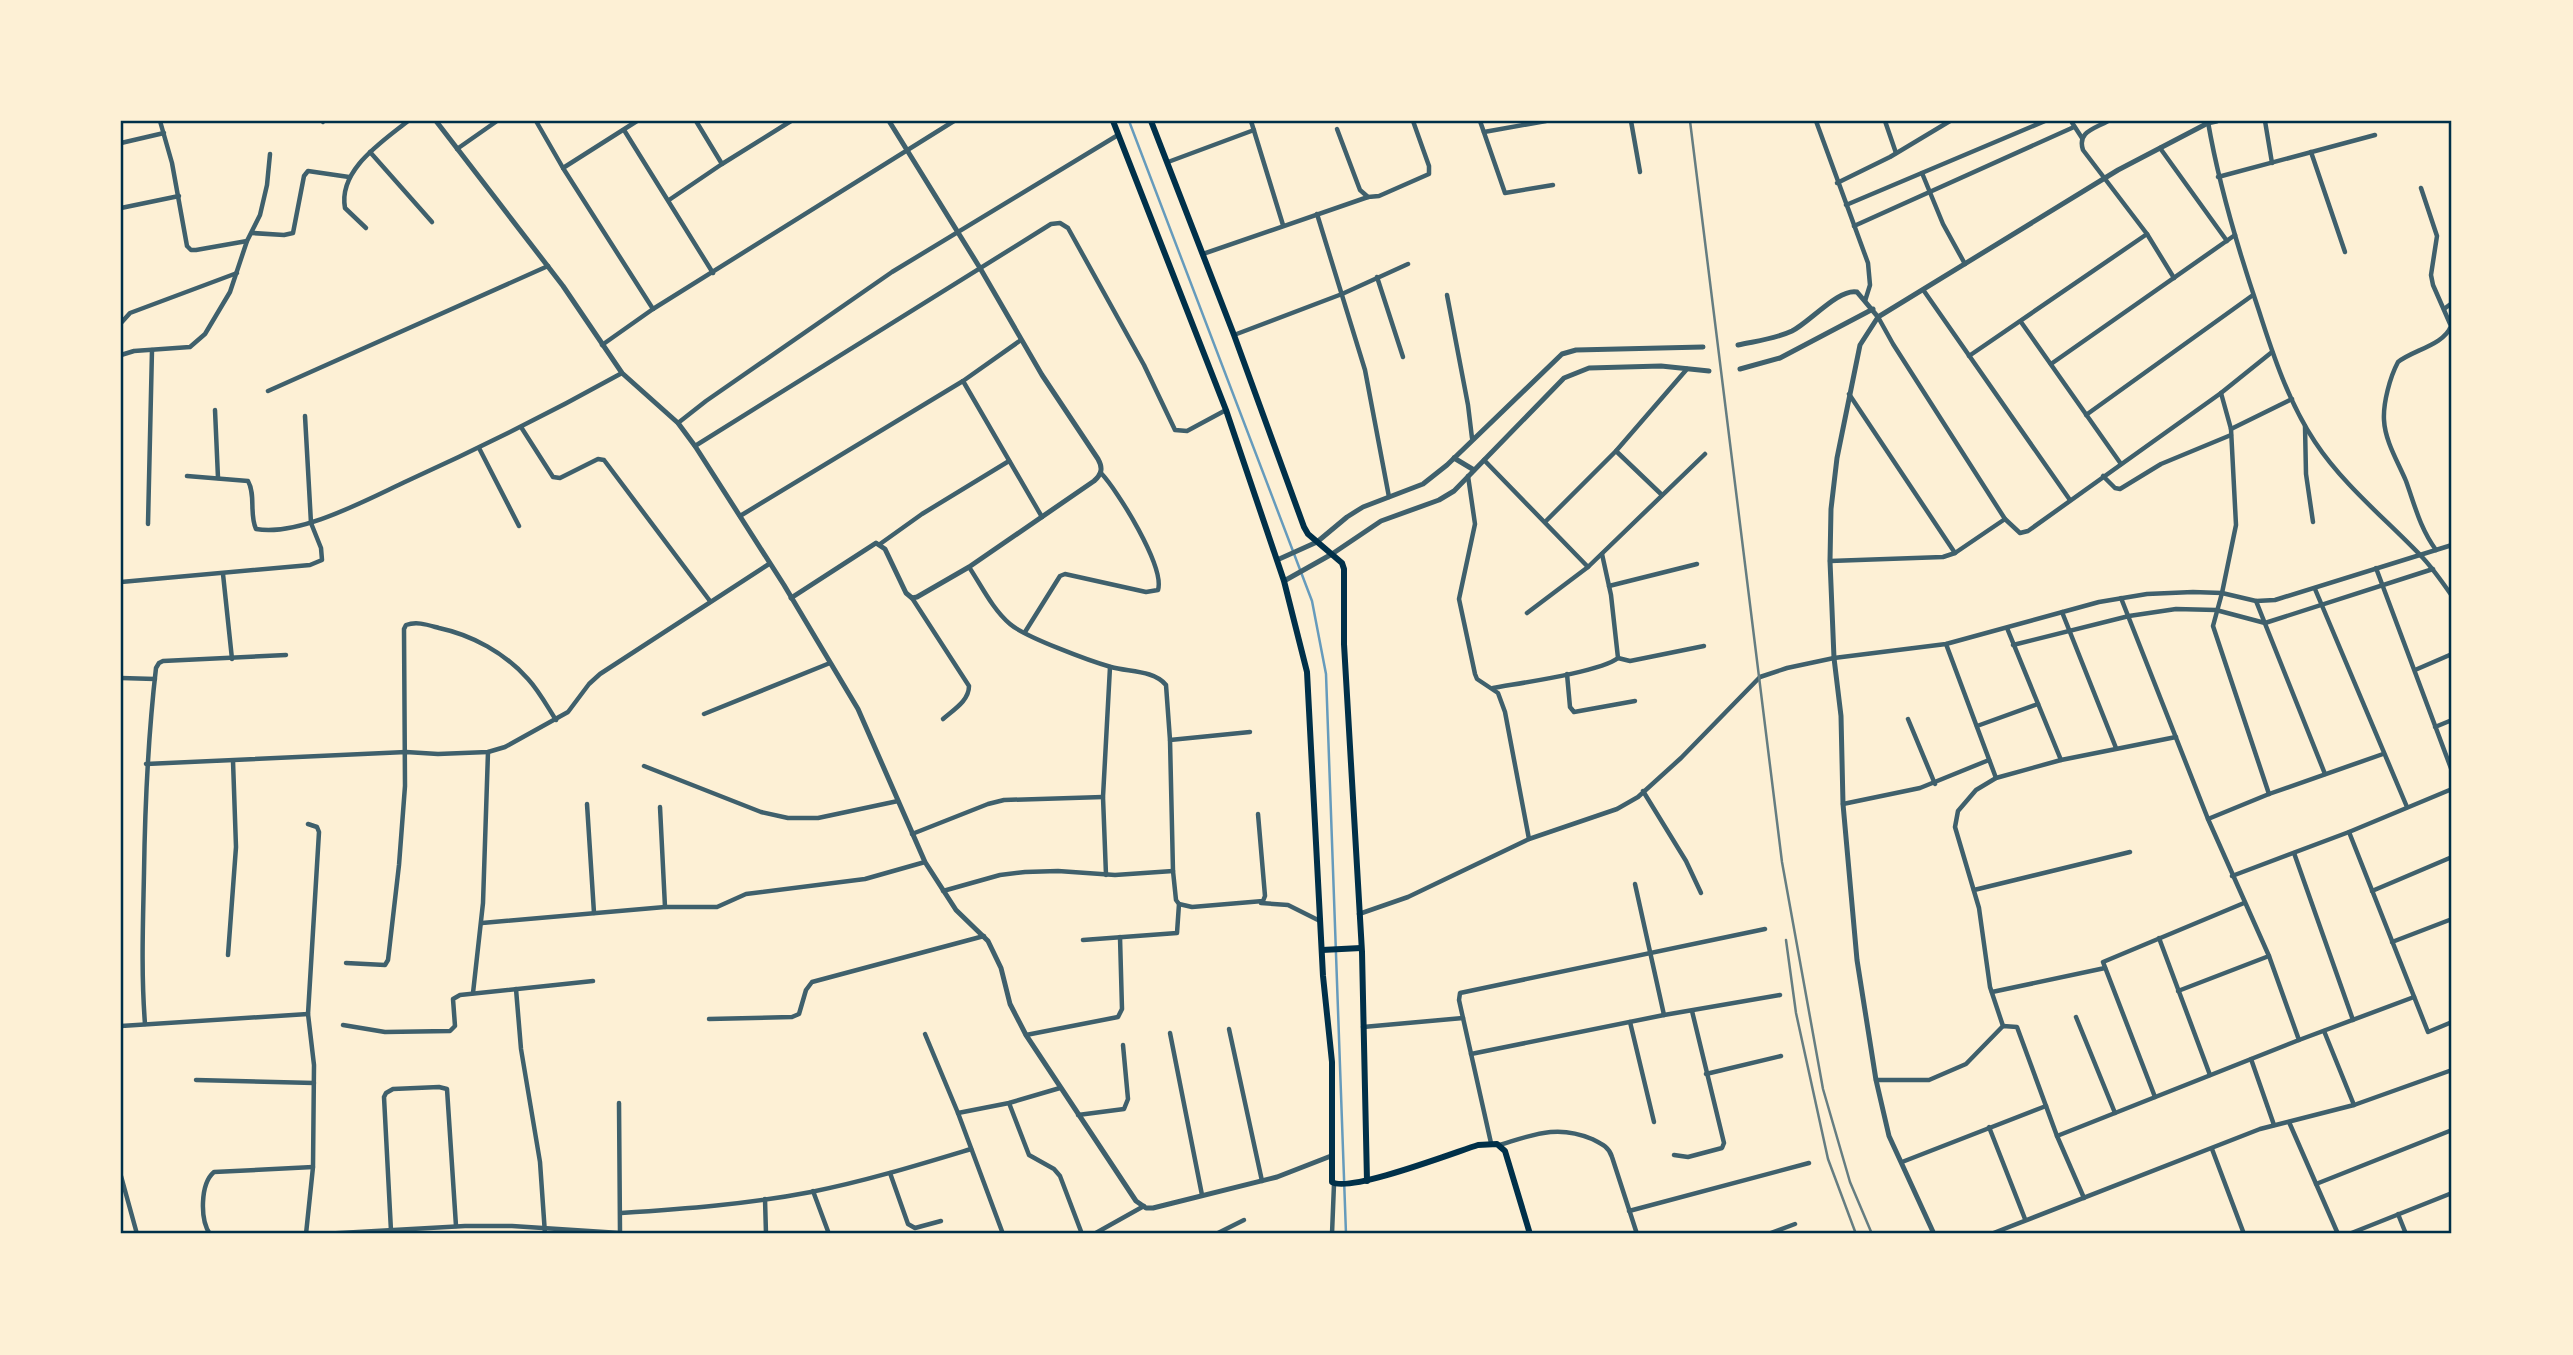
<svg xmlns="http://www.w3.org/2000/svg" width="2573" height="1355" viewBox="0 0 2573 1355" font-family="'Source Serif 4',serif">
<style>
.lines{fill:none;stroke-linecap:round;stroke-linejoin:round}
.stream{stroke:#669bbc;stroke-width:2.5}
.minor{stroke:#3f606c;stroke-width:4.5}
.tertiary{stroke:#3f606c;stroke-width:5}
.secondary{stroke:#003049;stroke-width:6}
.rail{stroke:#657d81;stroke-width:2.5}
.neatline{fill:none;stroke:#003049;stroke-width:2.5}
</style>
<rect width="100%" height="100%" fill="#fdf0d5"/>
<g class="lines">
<polyline class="stream" points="1129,121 1312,601 1326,674 1346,1234"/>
<g class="minor">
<polyline points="160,121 172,163 187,246 191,250 196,250 247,241"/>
<polyline points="322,121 323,122"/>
<polyline points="536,121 563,168 653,309"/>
<polyline points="696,121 722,164"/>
<polyline points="1251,121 1283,225"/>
<polyline points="1480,121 1505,193 1553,185"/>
<polyline points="1631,121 1640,172"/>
<polyline points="1816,121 1868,263 1870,285 1865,301"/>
<polyline points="1885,121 1896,153"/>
<polyline points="2071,121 2082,138"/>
<path d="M 2108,121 C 2094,129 2077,132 2083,150 L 2147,234 L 2174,278"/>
<polyline points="2265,121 2272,163"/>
<path d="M 2208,122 C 2219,186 2238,249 2259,311 C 2273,355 2289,403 2315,442 C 2344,486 2387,520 2423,558 C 2434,570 2443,583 2452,596"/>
<polyline points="1337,129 1360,190 1368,197 1379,196 1429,174 1429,166 1413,121"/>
<polyline points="624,130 713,273"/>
<polyline points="1484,132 1546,121"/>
<polyline points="121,143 164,133"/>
<polyline points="2160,148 2227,241"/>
<polyline points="457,149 497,121"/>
<polyline points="370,152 432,222"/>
<polyline points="2311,152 2345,252"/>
<polyline points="1168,162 1254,130"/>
<polyline points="563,168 637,121"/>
<polyline points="1922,173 1943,224 1965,264"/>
<polyline points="2218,177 2375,135"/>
<polyline points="1837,183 1890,157 1950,121"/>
<path d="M 2421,188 L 2437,236 L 2431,275 L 2433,285 L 2451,326 C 2444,345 2413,350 2398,362 C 2390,377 2383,403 2384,420 C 2385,441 2398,462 2406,481 C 2415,506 2420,528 2436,550"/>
<polyline points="669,200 722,164 791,121"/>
<polyline points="1846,205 2045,121"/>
<polyline points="121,208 179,196"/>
<polyline points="1317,214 1365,370 1389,497"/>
<polyline points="1854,226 2074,127"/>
<path d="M 366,228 L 345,208 C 338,170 382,142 408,121"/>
<polyline points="252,233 284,235 293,233 304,176 308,171 349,177"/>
<polyline points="1203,254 1368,197"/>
<polyline points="1377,277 1403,357"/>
<polyline points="1924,291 2070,500"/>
<polyline points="1447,295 1468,405 1472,438"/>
<polyline points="2444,309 2452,303"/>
<polyline points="1878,317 1893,344 2005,519 2020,533 2028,531 2221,393 2272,352"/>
<polyline points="2021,322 2121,464"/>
<polyline points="121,323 130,313 237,273"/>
<polyline points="1234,335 1342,294 1408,264"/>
<polyline points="602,345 653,309 954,121"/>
<polyline points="121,355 134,351 190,347 205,334 230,292 247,241 260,215 267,185 270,154"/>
<polyline points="1969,356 2147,234"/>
<polyline points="2051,364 2235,235"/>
<polyline points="963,381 1042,517"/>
<polyline points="268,391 548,266"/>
<polyline points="2221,393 2231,429 2236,525 2222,593 2213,626 2269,794"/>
<polyline points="1849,394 1955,553"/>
<polyline points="215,410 218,478"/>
<polyline points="2086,415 2253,295"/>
<polyline points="678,423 706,401 892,272 1118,135"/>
<polyline points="2305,426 2306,474 2313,522"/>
<polyline points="521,427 553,477 560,478 598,459 604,460 710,601"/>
<polyline points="2231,429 2292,399"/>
<polyline points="695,446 1051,224 1060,223 1068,228 1144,365 1175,430 1187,431 1226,410"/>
<polyline points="479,448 519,526"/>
<polyline points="1616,451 1662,495"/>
<polyline points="1484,460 1588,567"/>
<path d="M 187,476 L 248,481 C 256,495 249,514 256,529 C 299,537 368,499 407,481 C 480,448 552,412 622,373"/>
<polyline points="1468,476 1475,524 1459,599 1475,674 1477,679 1498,693 1505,712 1529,839"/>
<polyline points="2103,476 2115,488 2120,489 2161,464 2231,435"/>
<polyline points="740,516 963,381 1021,340"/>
<polyline points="1545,522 1616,451 1687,369"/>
<polyline points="148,524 152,350"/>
<polyline points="880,544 922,514 1009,461"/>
<polyline points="1830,561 1943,557 1955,553 2005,519"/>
<path d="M 969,567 C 981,585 993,610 1010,624 C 1025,637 1090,661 1111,667 C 1128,672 1154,670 1166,685 L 1170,740 L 1173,871 L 1176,900 L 1179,904 L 1177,933 L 1083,940"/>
<polyline points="2376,568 2452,771"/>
<polyline points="223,574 232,659"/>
<polyline points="121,582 310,565 322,560 321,548 311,523 305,416"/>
<polyline points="1609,586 1697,564"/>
<polyline points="2315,589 2407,807"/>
<path d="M 912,598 L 969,686 C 969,701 953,710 943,719"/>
<polyline points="2256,601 2325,774"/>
<polyline points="2062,612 2116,748"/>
<polyline points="1527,613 1588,567 1705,454"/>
<polyline points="2007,628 2061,760"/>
<path d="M 1025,632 L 1060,576 L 1065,574 L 1146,592 L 1158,590 C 1165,567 1118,491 1101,473"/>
<polyline points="1946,644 1996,778"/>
<polyline points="2013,645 2129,616 2176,609 2216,610 2265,623 2433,569"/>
<polyline points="1618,658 1630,661 1704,646"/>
<polyline points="2415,670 2452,654"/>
<polyline points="1567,674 1570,707 1574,712 1635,701"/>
<polyline points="121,678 155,679"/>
<path d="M 1493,688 C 1520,683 1600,672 1618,658 L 1611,595 L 1602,554"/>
<polyline points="704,714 830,663"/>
<polyline points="1908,719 1935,784"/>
<polyline points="1977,726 2038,704"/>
<polyline points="2435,727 2452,720"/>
<polyline points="1170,740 1250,732"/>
<polyline points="146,764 406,752 438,754 488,752 505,747 568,712 589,684 600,674 769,564"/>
<polyline points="644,766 761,812 788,818 818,818 898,801"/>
<polyline points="1643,791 1686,861 1701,893"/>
<polyline points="587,804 594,913"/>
<polyline points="1843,804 1920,788 1989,760"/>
<polyline points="660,807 665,907"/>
<polyline points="2208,819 2269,794 2383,754"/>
<polyline points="2349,832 2428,1032 2452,1022"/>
<polyline points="912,834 988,804 1004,800 1103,797"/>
<polyline points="2294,853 2353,1020"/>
<polyline points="1106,875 1103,797 1110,667"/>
<polyline points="2232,876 2349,832 2452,789"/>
<polyline points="1635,884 1664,1015"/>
<polyline points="1974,890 2130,852"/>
<polyline points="943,891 1000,875 1025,872 1058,871 1115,875 1173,871"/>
<polyline points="2372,891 2452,857"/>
<polyline points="1261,903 1288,905 1320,921"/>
<polyline points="1179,904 1192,907 1263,901 1265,896 1258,814"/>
<polyline points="1359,914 1408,897 1529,839 1617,809 1638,797 1681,758 1760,677 1787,668 1834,658 1946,644 2099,602 2147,594 2193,592 2222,593 2256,601 2275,600 2452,545"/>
<polyline points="482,923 665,907 717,907 746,894 865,879 925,862"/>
<polyline points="2159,938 2210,1075"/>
<polyline points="2392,942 2452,919"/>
<polyline points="228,955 236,847 233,761"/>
<path d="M 346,963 L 385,965 L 388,960 L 399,865 L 405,786 L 404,629 L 406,625 C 417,621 428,625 439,628 C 472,635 505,653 528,679 C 539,691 547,706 556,720"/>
<polyline points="516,989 521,1049 540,1162 545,1234"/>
<polyline points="2178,991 2269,956"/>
<polyline points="1992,992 2105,968"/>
<polyline points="473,993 483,903 488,752"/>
<polyline points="2076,1017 2115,1113"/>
<polyline points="709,1019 792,1017 799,1014 806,990 812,982 984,936"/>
<polyline points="1630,1022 1654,1122"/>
<path d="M 145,1024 C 141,973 143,923 144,873 C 145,804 148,737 156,668 L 159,663 L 163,661 L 286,655"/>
<polyline points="343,1025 385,1032 450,1031 455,1026 453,999 460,995 593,981"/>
<polyline points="121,1026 308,1014"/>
<polyline points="2003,1026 1990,987 1979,908 1955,827 1958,811 1976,790 1996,778 2061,760 2176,737"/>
<polyline points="1363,1027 1463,1018"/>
<polyline points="1229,1029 1262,1181"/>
<polyline points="2324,1031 2354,1105"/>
<polyline points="1170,1033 1202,1195"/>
<polyline points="925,1034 958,1113 1003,1234"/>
<polyline points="1026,1035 1118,1017 1122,1009 1120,937"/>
<polyline points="2299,1040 2414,997"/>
<polyline points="1471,1054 1664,1015 1780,995"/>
<polyline points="2251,1059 2274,1125"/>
<polyline points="1706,1074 1781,1056"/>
<polyline points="196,1080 314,1083"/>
<polyline points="1876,1080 1929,1080 1966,1064 2003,1026 2017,1027 2057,1136"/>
<polyline points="2155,1097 2103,962 2244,903"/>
<polyline points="619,1103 620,1233"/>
<polyline points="1009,1103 1029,1155 1054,1169 1060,1176 1082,1234"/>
<polyline points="958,1113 1009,1103 1060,1088"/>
<polyline points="1078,1115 1124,1109 1128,1099 1123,1045"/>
<polyline points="2289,1122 2338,1234"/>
<polyline points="1989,1127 2025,1219"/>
<polyline points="1491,1143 1459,1000 1460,993 1765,929"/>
<path d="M 1499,1145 C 1533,1135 1557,1124 1592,1139 C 1602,1144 1609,1147 1612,1157 L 1637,1234"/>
<polyline points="2212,1149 2244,1234"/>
<polyline points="1674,1155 1688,1157 1722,1148 1724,1143 1692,1011"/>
<polyline points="1902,1162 2046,1106"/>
<polyline points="890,1173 908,1224 915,1228 941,1221"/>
<polyline points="121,1176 137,1234"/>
<polyline points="2316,1184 2452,1130"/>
<polyline points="813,1191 829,1234"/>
<polyline points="2084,1198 2057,1136 2299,1040 2269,956 2208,819 2121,598"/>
<polyline points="765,1199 766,1234"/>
<polyline points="1629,1211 1809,1163"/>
<path d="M 621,1213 C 684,1209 749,1204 811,1192 C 866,1181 918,1165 971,1149"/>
<polyline points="2398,1214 2406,1234"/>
<polyline points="391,1231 384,1097 386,1093 393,1089 439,1087 447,1089 456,1226"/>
<path d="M 210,1234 C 200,1220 200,1184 214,1172 L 313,1167"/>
<polyline points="306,1234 313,1167 314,1065 308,1014 319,832 317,827 308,824"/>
<polyline points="322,1234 465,1226 512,1226 620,1233"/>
<polyline points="1094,1234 1144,1206"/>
<polyline points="1216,1234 1244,1220"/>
<polyline points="1332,1234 1334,1184"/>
<polyline points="1768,1234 1795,1224"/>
<polyline points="1991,1234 2260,1129 2354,1105 2452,1070"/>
<polyline points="2349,1234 2452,1193"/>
</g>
<g class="tertiary">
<polyline points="436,121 563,286 622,373 678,423 695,446 784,585 858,709 925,862 956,910 988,941 1001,968 1010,1004 1026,1035 1136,1201 1146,1208 1153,1208 1277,1177 1331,1156"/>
<path d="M 1738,345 C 1756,341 1775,339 1792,331 C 1810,322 1839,288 1857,292 L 1878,317"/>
<polyline points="1740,369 1780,358 1873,309"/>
<polyline points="1454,458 1474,470"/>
<polyline points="1277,560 1317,542 1347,517 1363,507 1423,484 1447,465 1562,354 1576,350 1703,347"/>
<polyline points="1284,581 1332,554 1381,521 1439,500 1454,491 1564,378 1589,368 1661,366 1709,371"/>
<path d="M 791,598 L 876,543 L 885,549 L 906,593 L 912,598 L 917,597 L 969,567 L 1094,481 C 1102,474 1103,468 1098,459 L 1042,375 L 980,268 L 889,121"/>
<polyline points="1934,1234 1889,1136 1876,1080 1857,960 1843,804 1841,716 1834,658 1830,561 1831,509 1837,458 1860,345 1878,317 2118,170 2208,123 2217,121"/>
</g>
<g class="secondary">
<path d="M 1113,121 L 1226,410 L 1284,581 L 1307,672 L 1323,976 L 1332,1062 L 1332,1182 C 1349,1193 1453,1153 1478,1145 L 1497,1144 L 1505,1151 L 1530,1234"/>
<polyline points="1151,121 1234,335 1304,527 1308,534 1342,563 1344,569 1344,644 1362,952 1367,1181"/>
<polyline points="1322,950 1361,948"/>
</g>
<g class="rail">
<polyline points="1690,121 1782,862 1823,1089 1850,1182 1872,1234"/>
<polyline points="1786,940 1796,1013 1828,1159 1856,1234"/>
</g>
</g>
<rect width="2573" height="1355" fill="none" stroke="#fdf0d5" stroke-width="245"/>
<rect x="122" y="122" width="2328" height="1110" class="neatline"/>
</svg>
